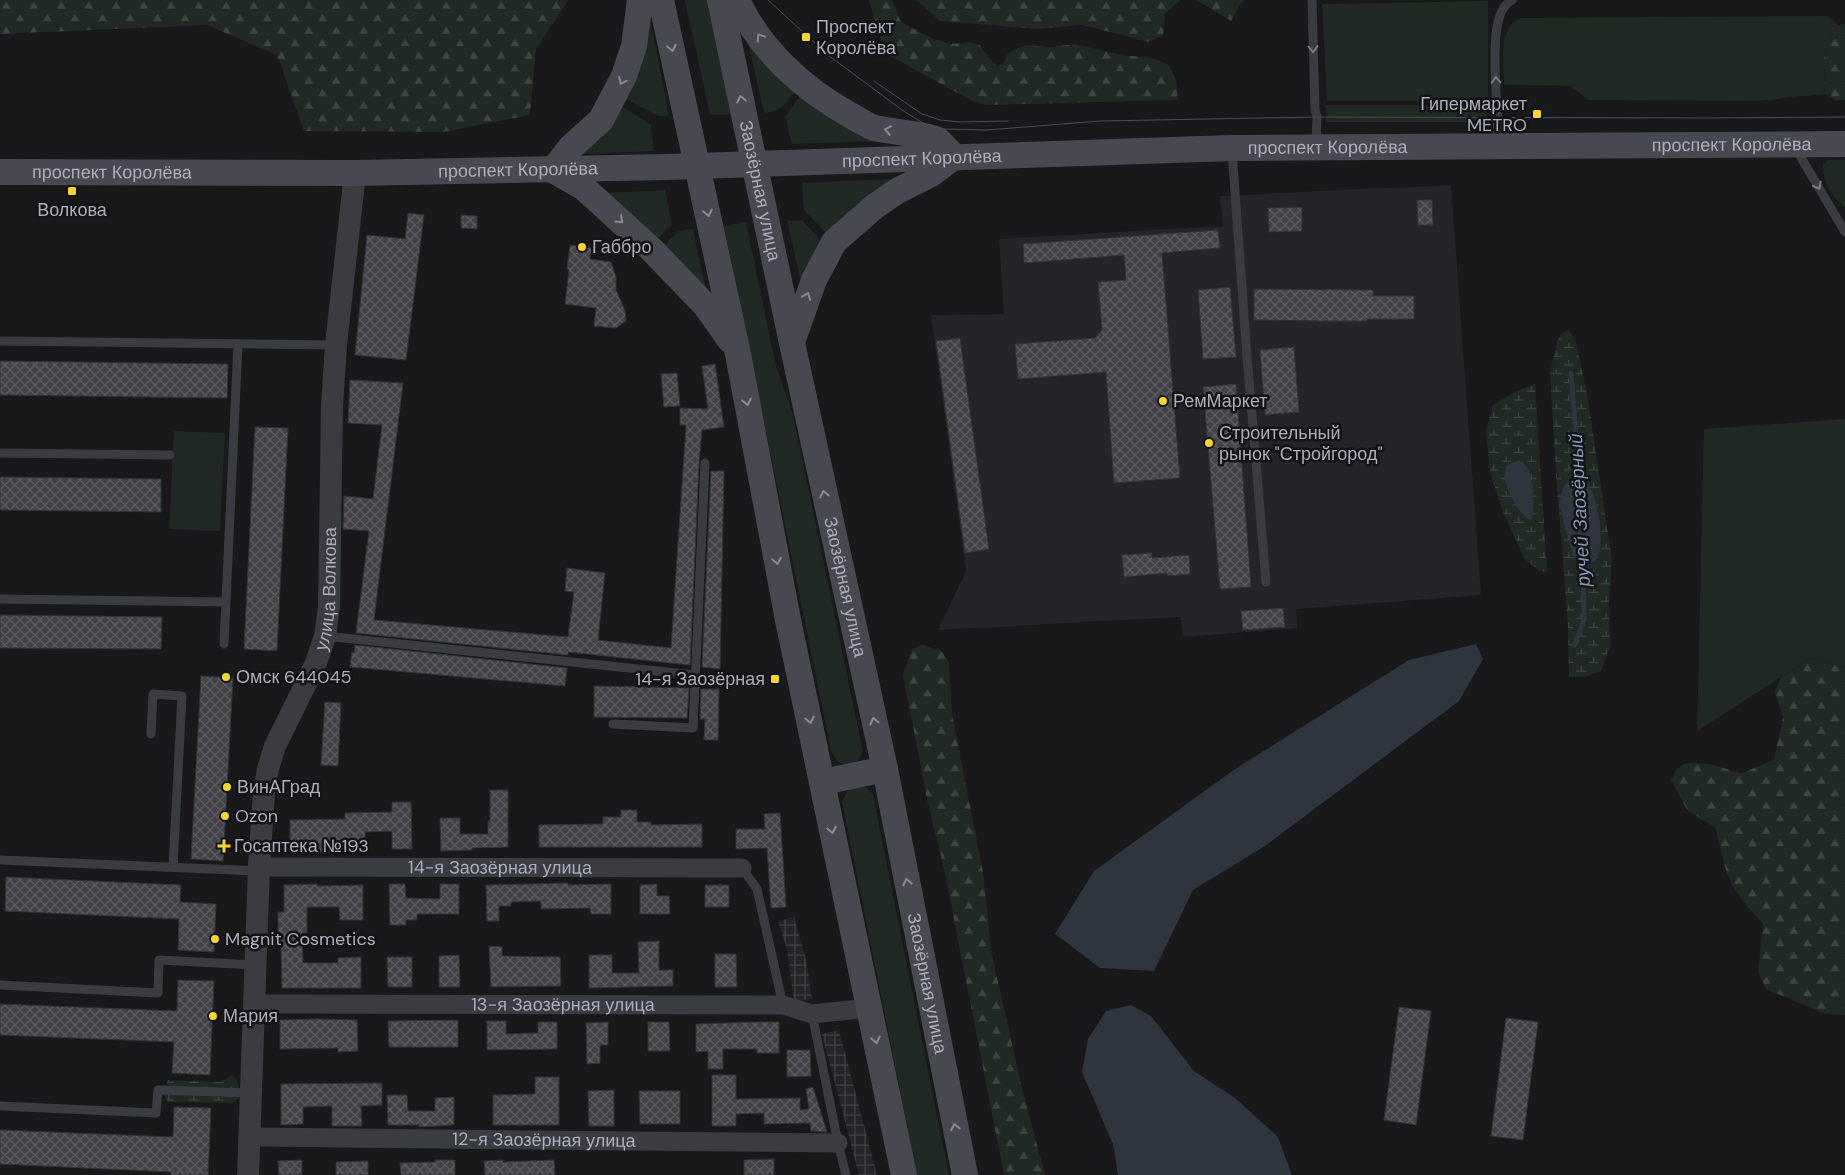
<svg xmlns="http://www.w3.org/2000/svg" width="1845" height="1175" viewBox="0 0 1845 1175" font-family="'DM Sans',sans-serif">
<style>
.built{fill:#252428}
.industrial{fill:url(#industrial-grid)}
.green{fill:#202923}
.forest{fill:url(#forest-firs)}
.wetland{fill:url(#wetland-marsh)}
.water{fill:#2e353f}
.lines{fill:none;stroke-linecap:round;stroke-linejoin:round}
.stream{stroke:#2e353f;stroke-width:5}
.building{fill:url(#building-cross-hatch);stroke:#333237}
.service{stroke:#3b3b42;stroke-width:9}
.minor{stroke:#3b3b42;stroke-width:19}
.tertiary{stroke:#3b3b42;stroke-width:22}
.secondary{stroke:#474850;stroke-width:26}
.tram{stroke:#4c4d55;stroke-width:1}
.oneway{stroke:#888a96}
.oneway2{stroke:#797a85}
.poi-dot{fill:#f5d436;stroke:#141316;stroke-width:2}
.labels{text-anchor:middle;stroke-width:5;stroke-linejoin:round;paint-order:stroke}
.poi-label{font-size:18px;fill:#abadbb;stroke:#141316;text-anchor:start}
.street-label{font-size:18px;fill:#abadbb;stroke:#141316}
.water-label{font-size:19px;font-style:italic;fill:#8295b6;stroke:#141316}
</style>
<defs>
<pattern id="industrial-grid" width="8" height="8" patternUnits="userSpaceOnUse" patternTransform="scale(1.25)"><rect width="8" height="8" fill="#252428"/><path d="M0 4h8M4 0v8" fill="none" stroke="#424145"/></pattern>
<pattern id="forest-firs" width="22" height="20" patternUnits="userSpaceOnUse" patternTransform="scale(1.25)"><rect width="22" height="20" fill="#202923"/><path d="M5 1l3.5 6h-7zM16 11l3.5 6h-7z" fill="#3e4541"/></pattern>
<pattern id="wetland-marsh" width="20" height="14" patternUnits="userSpaceOnUse" patternTransform="scale(1.25)"><rect width="20" height="14" fill="#202923"/><path d="M1 5h8M5 5V1M11 12h8M15 12V8" fill="none" stroke="#3e4541"/></pattern>
<pattern id="building-cross-hatch" width="8" height="8" patternUnits="userSpaceOnUse" patternTransform="scale(1.25)"><rect width="8" height="8" fill="#434248"/><path d="M0 0l8 8M0 8l8-8" fill="none" stroke="#5b5b60"/></pattern>
</defs>
<rect width="100%" height="100%" fill="#19181b"/>
<polygon class="built" points="1451,185 1481,595 1296,609 1297,628 1183,637 1181,617 938,630 966,571 931,315 1004,314 999,239 1223,226 1220,196"/>
<g class="industrial">
<polygon points="794,917 806,959 812,999 794,1002 787,950 778,921"/>
<polygon points="839,1030 877,1175 859,1175 822,1034"/>
</g>
<g class="green">
<polygon points="685,0 709,0 732,114 710,115"/>
<polygon points="1488,1 1488,101 1327,101 1322,4"/>
<path d="M 1828,16 L 1838,25 L 1845,24 L 1845,26 L 1834,30 L 1824,55 L 1825,94 L 1757,101 L 1589,100 L 1570,86 L 1504,85 C 1504,63 1497,29 1520,18 Z"/>
<polygon points="650,18 669,116 658,116 624,98"/>
<path d="M 747,38 L 795,92 C 784,105 781,112 764,113 Z"/>
<polygon points="800,96 880,141 792,144 785,117"/>
<polygon points="620,105 651,125 654,151 581,154"/>
<polygon points="1326,105 1487,105 1487,122 1327,122"/>
<path d="M 1828,160 L 1845,160 L 1845,208 C 1831,195 1823,184 1823,165 Z"/>
<polygon points="910,178 828,235 804,210 802,183"/>
<polygon points="665,190 672,225 655,240 606,193"/>
<polygon points="802,220 823,242 801,283 787,221"/>
<path d="M 746,222 L 776,367 L 792,411 L 863,751 C 855,771 838,769 831,750 L 724,226 Z"/>
<polygon points="693,229 707,295 662,247 679,231"/>
<polygon points="1845,419 1845,668 1811,658 1697,731 1704,429"/>
<polygon points="174,431 225,433 220,531 169,529"/>
<polygon points="864,786 873,794 949,1175 917,1175 842,801 849,788"/>
</g>
<g class="forest">
<polygon points="0,0 568,0 568,1 536,49 530,115 443,132 304,131 277,55 207,25 0,34"/>
<polygon points="869,0 892,0 901,22 933,39 951,44 969,42 980,45 993,63 998,66 1003,63 1009,52 1026,45 1051,47 1075,44 1122,55 1152,58 1169,65 1176,80 1178,100 987,105 974,102 885,53"/>
<polygon points="916,0 1181,0 1165,13 1163,35 1149,42 1082,25 1037,29 940,21"/>
<polygon points="1196,0 1243,0 1231,21"/>
<polygon points="1845,26 1845,100 1835,100 1825,94 1824,55 1834,30"/>
<polygon points="921,645 941,650 949,663 952,714 983,872 992,956 1022,1088 1045,1175 1004,1175 944,868 928,804 903,675 912,649"/>
<path d="M 1811,658 L 1845,668 L 1845,1015 L 1825,1014 L 1766,989 L 1758,972 L 1763,924 C 1752,912 1740,899 1732,884 C 1723,867 1720,847 1716,828 L 1687,810 L 1671,780 L 1677,769 L 1686,763 L 1709,764 L 1742,773 L 1774,760 L 1783,717 L 1775,692 L 1780,678 Z"/>
</g>
<g class="wetland">
<polygon points="1568,330 1575,338 1587,394 1612,560 1609,604 1610,646 1601,671 1585,677 1569,677 1568,627 1556,473 1550,373 1557,342 1561,334"/>
<polygon points="1535,384 1547,572 1539,571 1524,558 1503,512 1490,472 1486,430 1493,405 1515,392"/>
<polygon points="232,1075 237,1081 241,1096 233,1103 168,1102 163,1093 168,1080 221,1082"/>
</g>
<g class="water">
<path d="M 1520,460 C 1535,468 1536,506 1531,521 C 1521,517 1507,492 1505,481 C 1504,476 1506,470 1506,465 Z"/>
<path d="M 1571,479 L 1588,483 C 1597,497 1606,542 1597,558 C 1595,561 1591,563 1588,565 L 1573,556 L 1559,505 L 1563,487 Z"/>
<polygon points="1476,644 1483,659 1459,701 1265,846 1193,890 1154,971 1100,968 1055,934 1094,871 1235,769 1409,660"/>
<polygon points="1131,1005 1151,1016 1194,1071 1235,1098 1278,1137 1292,1175 1118,1175 1113,1144 1082,1072 1088,1039 1106,1011"/>
</g>
<g class="lines">
<g class="stream">
<polyline points="1571,373 1580,487"/>
<polyline points="1575,645 1584,619 1583,555"/>
</g>
</g>
<g class="building">
<polygon points="1417,200 1432,200 1433,225 1418,225"/>
<polygon points="1302,207 1302,231 1269,232 1268,208"/>
<polygon points="408,213 424,215 406,360 355,355 367,235 405,239"/>
<polygon points="461,215 477,216 477,229 461,228"/>
<polygon points="1218,230 1220,248 1162,253 1180,478 1114,483 1106,372 1018,379 1015,344 1095,338 1102,330 1098,282 1126,280 1124,255 1024,263 1023,244"/>
<polygon points="570,245 592,248 590,259 611,262 616,277 616,290 625,310 626,321 616,328 594,326 596,308 565,304 569,270 567,269"/>
<polygon points="1230,287 1236,357 1203,359 1198,290"/>
<polygon points="1254,289 1373,290 1373,296 1414,296 1414,319 1367,319 1367,321 1320,321 1254,320"/>
<polygon points="960,338 989,549 965,553 936,341"/>
<polygon points="1294,347 1299,412 1265,415 1260,350"/>
<polygon points="0,361 228,364 227,398 0,395"/>
<polygon points="715,364 724,427 702,430 699,463 690,665 568,652 568,655 356,633 369,531 343,529 344,496 373,499 382,425 348,423 350,380 403,383 374,620 568,637 574,592 565,591 567,568 605,573 598,640 671,648 686,425 680,425 680,408 708,409 702,366"/>
<polygon points="677,373 680,406 664,407 661,374"/>
<polygon points="1236,384 1251,587 1220,589 1203,387"/>
<polygon points="255,427 288,428 277,651 244,649"/>
<polygon points="711,471 724,471 720,669 702,667"/>
<polygon points="0,477 161,479 161,512 0,510"/>
<polygon points="1152,553 1152,558 1189,555 1190,574 1167,576 1167,573 1124,577 1122,555"/>
<polygon points="1283,608 1285,627 1243,630 1241,611"/>
<polygon points="0,615 162,617 161,649 0,648"/>
<polygon points="355,645 567,668 565,686 350,667 352,652 354,653"/>
<polygon points="201,676 233,678 223,861 191,859"/>
<polygon points="594,686 689,688 687,718 594,717"/>
<polygon points="701,689 719,689 718,740 704,740 705,719 700,719"/>
<polygon points="325,702 341,703 338,766 321,765"/>
<polygon points="490,790 508,790 508,847 472,848 472,850 441,851 440,818 460,818 460,834 488,834 488,821 490,821"/>
<polygon points="392,802 411,802 412,849 392,849 392,831 365,832 365,851 290,853 290,820 345,819 345,813 392,812"/>
<polygon points="621,810 637,810 637,822 651,822 651,825 702,824 702,847 539,847 539,825 603,824 603,817 621,817"/>
<polygon points="780,813 786,907 771,908 767,848 736,849 736,829 765,829 764,814"/>
<polygon points="6,877 181,885 180,902 216,904 214,952 178,950 179,919 5,911"/>
<polygon points="568,883 568,885 611,884 611,914 591,914 590,908 541,909 541,901 511,902 511,906 499,906 499,921 487,921 486,885"/>
<polygon points="317,884 317,886 363,885 363,920 340,920 339,907 307,907 307,933 302,933 303,963 338,963 338,958 361,957 361,988 282,988 281,947 278,947 278,912 284,912 284,885"/>
<polygon points="389,884 405,884 406,898 440,899 440,884 459,884 459,914 417,914 417,920 406,920 406,925 390,925"/>
<polygon points="657,884 657,896 669,896 670,914 640,914 640,885"/>
<rect x="705" y="885" width="24" height="22"/>
<polygon points="659,941 659,970 673,970 673,986 589,988 589,955 612,955 612,973 639,973 638,942"/>
<polygon points="489,946 502,947 502,956 560,957 561,986 491,987"/>
<polygon points="715,954 736,954 737,987 715,987"/>
<polygon points="459,955 460,987 439,987 439,956"/>
<polygon points="387,957 412,957 412,987 388,987"/>
<polygon points="178,980 214,981 210,1075 172,1073 174,1042 0,1035 0,1004 177,1011"/>
<polygon points="1399,1007 1431,1011 1416,1125 1384,1120"/>
<polygon points="1506,1018 1538,1022 1523,1140 1491,1136"/>
<polygon points="317,1019 357,1020 358,1051 338,1052 338,1048 280,1049 280,1020"/>
<polygon points="458,1020 458,1047 389,1047 388,1021"/>
<polygon points="487,1021 506,1021 506,1034 538,1033 538,1022 557,1022 557,1049 487,1050"/>
<polygon points="608,1022 608,1045 600,1045 600,1063 587,1064 586,1023"/>
<polygon points="648,1022 669,1022 670,1051 648,1051"/>
<polygon points="757,1022 779,1022 779,1053 757,1053 757,1049 723,1049 723,1069 708,1069 708,1051 696,1052 696,1024"/>
<polygon points="787,1050 810,1050 811,1076 787,1077"/>
<polygon points="712,1075 736,1075 736,1099 800,1098 800,1110 809,1109 806,1089 813,1087 827,1132 811,1131 810,1123 764,1124 764,1113 736,1114 736,1126 712,1126"/>
<polygon points="535,1077 559,1077 559,1125 493,1125 493,1095 535,1094"/>
<polygon points="382,1083 382,1105 361,1106 362,1126 332,1126 332,1106 303,1107 303,1124 281,1125 281,1084"/>
<polygon points="614,1090 614,1126 589,1126 588,1091"/>
<polygon points="639,1091 680,1091 680,1124 640,1124"/>
<polygon points="387,1095 407,1095 408,1111 435,1111 435,1098 454,1097 454,1125 419,1127 419,1125 388,1125"/>
<polygon points="174,1107 211,1108 208,1175 171,1175 171,1172 0,1164 0,1130 173,1137"/>
<polygon points="774,1159 774,1175 744,1175 744,1160"/>
<polygon points="302,1160 302,1175 279,1175 278,1161"/>
<polygon points="435,1160 455,1160 455,1175 401,1175 400,1163 435,1162"/>
<polygon points="503,1160 503,1162 554,1160 555,1175 485,1175 484,1161"/>
<polygon points="368,1161 368,1175 336,1175 336,1162"/>
</g>
<g class="lines">
<g class="service">
<polyline points="1312,0 1315,110 1317,117 1316,144"/>
<path d="M 1496,145 L 1498,118 L 1496,110 C 1498,84 1486,13 1512,0"/>
<polyline points="1796,149 1845,232"/>
<polyline points="1232,151 1247,356 1266,582"/>
<polyline points="0,341 336,345"/>
<polyline points="0,453 170,455"/>
<polyline points="0,599 226,602"/>
<polyline points="325,636 695,675"/>
<polyline points="224,644 238,344"/>
<polyline points="613,724 693,728 705,463"/>
<polyline points="151,734 153,694 182,696 173,867"/>
<polyline points="0,860 259,871"/>
<polyline points="742,868 757,889 783,1005"/>
<polyline points="0,985 158,993 159,960 255,965"/>
<polyline points="812,1014 838,1143 846,1175"/>
<polyline points="0,1106 156,1113 158,1090 251,1093"/>
</g>
<g class="minor">
<path id="s1" d="M 259,867 L 742,868"/>
<path id="s2" d="M 255,1004 L 783,1005 L 812,1014 L 869,1008"/>
<path id="s3" d="M 249,1137 L 838,1143"/>
</g>
<path class="tertiary" id="s4" d="M 248,1175 L 259,867 L 264,793 L 268,769 L 275,746 L 316,663 L 325,636 L 329,607 L 332,406 L 336,345 L 355,173"/>
<g class="secondary">
<polyline points="661,0 738,354 788,620 904,1175"/>
<path id="s5" d="M 720,0 L 792,343 L 885,769 L 965,1175"/>
<path d="M 737,0 C 760,50 803,89 850,115 C 858,119 866,125 874,128 C 887,131 930,135 938,140 C 943,145 949,151 954,157"/>
<polyline points="553,170 584,188 652,250 705,305 730,340"/>
<polyline points="553,170 570,148 601,120 624,76 634,46 640,0"/>
<path id="s6" d="M 0,172 L 355,173 L 668,167 L 1232,148 L 1845,144"/>
<polyline points="792,342 814,280 834,242 874,207 897,191 931,174 954,157"/>
<polyline points="823,782 885,769"/>
</g>
<g class="tram">
<polyline points="768,0 828,55 902,110 921,122 941,129 987,130 1100,121 1317,117 1710,118 1845,117"/>
<polyline points="874,81 922,114 940,120 960,122 1008,121"/>
<polyline points="1433,110 1496,110 1513,111"/>
</g>
</g>
<defs><path id="oneway-chevron" d="M-2-3.5L2.5 0L-2 3.5" fill="none" stroke-width="1.6" stroke-linecap="round" stroke-linejoin="round" transform="scale(1.25)"/></defs>
<g class="oneway">
<use href="#oneway-chevron" transform="translate(760 37) rotate(-124)"/>
<use href="#oneway-chevron" transform="translate(672 48) rotate(78)"/>
<use href="#oneway-chevron" transform="translate(622 81) rotate(116)"/>
<use href="#oneway-chevron" transform="translate(741 99) rotate(-102)"/>
<use href="#oneway-chevron" transform="translate(888 130) rotate(-169)"/>
<use href="#oneway-chevron" transform="translate(708 213) rotate(78)"/>
<use href="#oneway-chevron" transform="translate(620 220) rotate(43)"/>
<use href="#oneway-chevron" transform="translate(807 296) rotate(-68)"/>
<use href="#oneway-chevron" transform="translate(747 402) rotate(79)"/>
<use href="#oneway-chevron" transform="translate(824 494) rotate(-102)"/>
<use href="#oneway-chevron" transform="translate(777 561) rotate(79)"/>
<use href="#oneway-chevron" transform="translate(810 720) rotate(78)"/>
<use href="#oneway-chevron" transform="translate(874 721) rotate(-103)"/>
<use href="#oneway-chevron" transform="translate(832 830) rotate(79)"/>
<use href="#oneway-chevron" transform="translate(907 882) rotate(-101)"/>
<use href="#oneway-chevron" transform="translate(876 1040) rotate(78)"/>
<use href="#oneway-chevron" transform="translate(955 1127) rotate(-101)"/>
</g>
<g class="oneway2">
<use href="#oneway-chevron" transform="translate(1313 49) rotate(88)"/>
<use href="#oneway-chevron" transform="translate(1496 80) rotate(-91)"/>
<use href="#oneway-chevron" transform="translate(1818 186) rotate(60)"/>
</g>
<g class="poi-dot">
<rect x="801" y="32" width="10" height="10" rx="2.5"/>
<rect x="1532" y="109" width="10" height="10" rx="2.5"/>
<rect x="67" y="186" width="10" height="10" rx="2.5"/>
<circle cx="582" cy="247" r="5"/>
<circle cx="1163" cy="401" r="5"/>
<circle cx="1209" cy="443" r="5"/>
<circle cx="226" cy="677" r="5"/>
<rect x="770" y="674" width="10" height="10" rx="2.5"/>
<circle cx="227" cy="787" r="5"/>
<circle cx="225" cy="816" r="5"/>
<path d="M221.5 838.5h5v5h5v5h-5v5h-5v-5h-5v-5h5z"/>
<circle cx="215" cy="939" r="5"/>
<circle cx="213" cy="1016" r="5"/>
</g>
<g class="labels">
<g class="poi-label">
<text x="816" y="33">Проспект<tspan x="816" dy="21">Королёва</tspan></text>
<text x="1527" y="110" text-anchor="end">Гипермаркет<tspan x="1527" dy="21">METRO</tspan></text>
<text x="72" y="216" text-anchor="middle">Волкова</text>
<text x="592" y="253">Габбро</text>
<text x="1173" y="407">РемМаркет</text>
<text x="1219" y="439">Строительный<tspan x="1219" dy="21">рынок "Стройгород"</tspan></text>
<text x="236" y="683">Омск 644045</text>
<text x="765" y="685" text-anchor="end">14-я Заозёрная</text>
<text x="237" y="793">ВинАГрад</text>
<text x="235" y="822">Ozon</text>
<text x="234" y="852">Госаптека №193</text>
<text x="225" y="945">Magnit Cosmetics</text>
<text x="223" y="1022">Мария</text>
</g>
<g class="street-label">
<text dy="6" stroke="none"><textPath href="#s6" startOffset="1732">проспект Королёва</textPath></text>
<text dy="6" stroke="none"><textPath href="#s6" startOffset="1328">проспект Королёва</textPath></text>
<text dy="6" stroke="none"><textPath href="#s6" startOffset="922">проспект Королёва</textPath></text>
<text dy="6" stroke="none"><textPath href="#s6" startOffset="518">проспект Королёва</textPath></text>
<text dy="6" stroke="none"><textPath href="#s6" startOffset="112">проспект Королёва</textPath></text>
<text dy="6" stroke="none"><textPath href="#s5" startOffset="195">Заозёрная улица</textPath></text>
<text dy="6" stroke="none"><textPath href="#s5" startOffset="600">Заозёрная улица</textPath></text>
<text dy="6" stroke="none"><textPath href="#s4" startOffset="599">улица Волкова</textPath></text>
<text dy="6" stroke="none"><textPath href="#s1" startOffset="241">14-я Заозёрная улица</textPath></text>
<text dy="6" stroke="none"><textPath href="#s5" startOffset="1005">Заозёрная улица</textPath></text>
<text dy="6" stroke="none"><textPath href="#s2" startOffset="308">13-я Заозёрная улица</textPath></text>
<text dy="6" stroke="none"><textPath href="#s3" startOffset="295">12-я Заозёрная улица</textPath></text>
</g>
<g class="water-label">
<text transform="translate(1579 510) rotate(-93)" y="7">ручей Заозёрный</text>
</g>
</g>
</svg>
